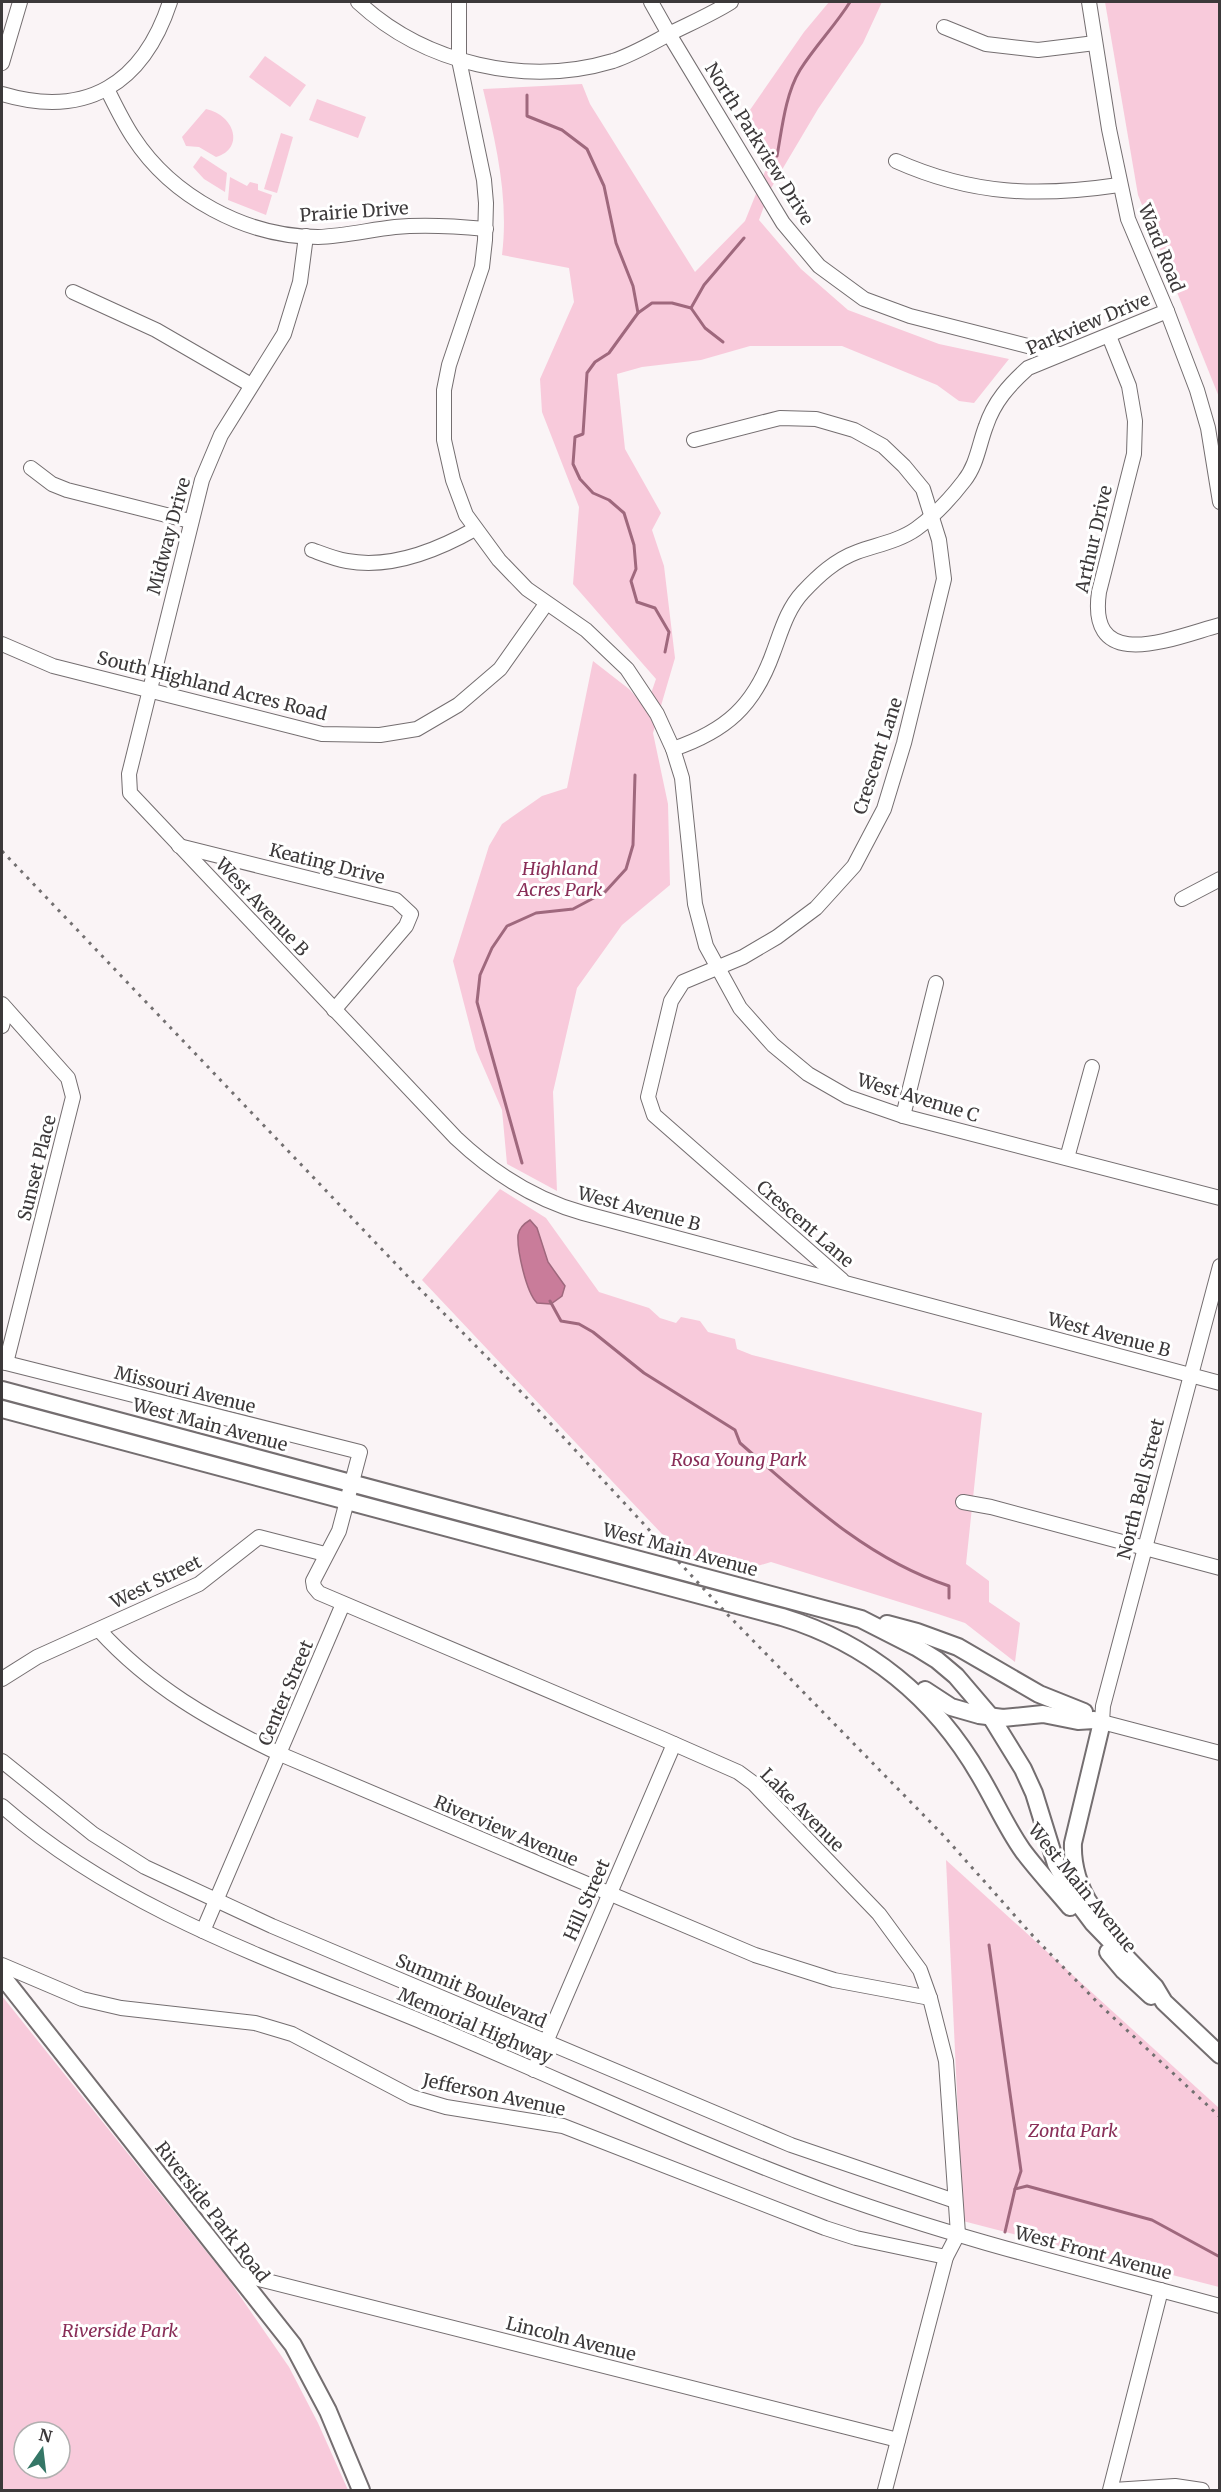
<svg xmlns="http://www.w3.org/2000/svg" width="1221" height="2492" viewBox="0 0 1221 2492" font-family="Merriweather,serif">
<style>
.green{fill:#f8cadb;fill-rule:evenodd}
.water{fill:#c97c9a;stroke:#9f687d;stroke-width:1.5}
.lines{fill:none;stroke-linecap:round;stroke-linejoin:round}
.stream{stroke:#9f687d;stroke-width:3}
.minor-casing{stroke:#746e70;stroke-width:16}
.major-casing{stroke:#746e70;stroke-width:20}
.minor{stroke:#fff;stroke-width:14}
.major{stroke:#fff;stroke-width:16}
.rail{stroke:#737071;stroke-width:3;stroke-dasharray:3 6;stroke-linecap:butt}
.labels{text-anchor:middle;stroke-width:6;stroke-linejoin:round;paint-order:stroke}
.street-label{font-size:18px;fill:#3c393a;stroke:#fff}
.park-label{font-size:18px;font-style:italic;fill:#892e58;stroke:#fff}
</style>
<rect width="100%" height="100%" fill="#faf4f6"/>
<g class="green">
<path d="M 829,2 L 882,2 L 863,43 L 818,109 L 770,190 L 759,220 L 801,269 L 848,310 L 939,344 L 1009,359 L 974,403 L 959,401 L 937,385 L 842,346 L 750,346 L 701,360 L 642,367 L 617,374 L 625,449 L 661,513 L 652,530 L 664,566 L 675,658 L 653,733 L 668,804 L 670,885 L 622,925 L 577,988 L 553,1092 L 557,1191 L 507,1164 L 502,1110 L 476,1050 L 453,961 L 489,846 L 502,824 L 542,796 L 567,788 L 593,661 L 629,689 L 646,708 L 656,679 L 573,584 L 579,507 L 542,412 L 540,379 L 574,302 L 569,268 L 502,255 C 509,198 496,144 483,89 L 582,84 L 590,104 L 695,272 L 745,221 L 766,169 L 743,120 L 804,32 Z"/>
<polygon points="1105,2 1219,2 1219,397 1138,195"/>
<polygon points="265,56 306,85 290,107 249,77"/>
<polygon points="317,99 366,117 358,138 309,120"/>
<path d="M 206,109 C 235,115 245,149 216,157 L 199,147 L 186,146 L 182,137 Z"/>
<polygon points="281,133 293,137 277,193 264,189"/>
<polygon points="201,156 227,173 225,192 204,179 193,167"/>
<polygon points="230,177 247,186 250,182 258,184 258,190 272,195 266,215 228,200"/>
<polygon points="500,1189 546,1218 599,1292 649,1308 660,1318 676,1323 681,1317 700,1321 708,1332 735,1339 737,1349 752,1355 982,1413 966,1564 989,1581 989,1602 1020,1623 1015,1662 965,1623 938,1614 771,1562 744,1570 679,1552 422,1280"/>
<polygon points="946,1860 1219,2108 1219,2287 963,2221"/>
<path d="M 2,1996 L 229,2280 L 289,2367 L 318,2423 L 348,2490 L 2,2490 ZM 24,2432 L 60,2432 L 60,2468 L 24,2468 Z"/>
</g>
<path class="water" d="M 530,1220 L 537,1228 L 548,1262 L 565,1286 L 562,1296 L 551,1304 L 537,1303 C 526,1292 517,1250 518,1235 C 519,1228 525,1223 530,1220 Z"/>
<g class="lines">
<g class="stream">
<polyline points="527,95 527,116 562,130 587,149 604,186 616,243 633,286 638,313 609,353 595,362 587,373 583,434 575,437 573,464 580,479 593,493 609,500 624,513 634,545 636,569 631,581 637,602 655,608 669,632 665,652"/>
<path d="M 777,156 C 782,129 785,95 800,70 C 815,46 835,26 850,2"/>
<polyline points="691,308 704,285 744,238"/>
<polyline points="638,313 652,303 672,303 691,308 705,328 723,342"/>
<polyline points="522,1163 477,1002 480,975 492,948 507,926 536,913 573,909 605,892 626,869 633,845 635,775"/>
<path d="M 550,1301 L 561,1321 L 579,1324 L 593,1332 L 644,1373 L 735,1430 L 740,1443 C 804,1499 867,1559 949,1586 L 949,1598"/>
<polyline points="989,1945 1021,2171 1015,2189"/>
<polyline points="1005,2232 1015,2189 1027,2186 1152,2220 1220,2257"/>
</g>
<g class="minor-casing">
<g id="minor">
<path d="M 358,2 C 425,64 526,87 613,61 C 634,54 652,43 671,33 C 691,23 712,14 731,2"/>
<polyline points="459,2 459,60 484,180 486,203 485,240 482,267 449,365 444,390 444,440 453,480 466,515 499,560 527,589 586,630 627,669 657,714 673,749 682,778 695,904 706,946 740,1008 773,1045 808,1074 848,1097 903,1116 1220,1198"/>
<polyline points="651,2 669,34 783,223 819,266 864,299 910,316 1059,354"/>
<polyline points="1089,2 1109,129 1128,219 1167,311 1197,390 1208,428 1220,502"/>
<polyline points="944,27 986,44 1038,50 1095,43"/>
<polyline points="2,63 20,2"/>
<path d="M 107,89 C 115,105 123,122 133,137 C 172,197 246,237 318,237 C 344,236 369,230 395,227 C 425,224 455,226 486,229"/>
<path d="M 2,94 C 86,119 143,84 170,2"/>
<path d="M 896,161 C 972,195 1038,197 1119,185"/>
<path d="M 306,236 L 300,282 L 284,334 L 221,435 L 202,480 L 129,774 L 130,793 L 456,1138 C 493,1173 533,1199 583,1213 L 1220,1383"/>
<polyline points="73,292 156,330 251,385"/>
<path d="M 1109,336 L 1129,386 L 1135,421 L 1134,454 L 1099,592 C 1087,676 1175,637 1220,625"/>
<polyline points="694,440 780,418 816,419 854,430 883,446 904,466 923,489 939,540 944,579 904,743 884,809 854,866 816,908 777,937 743,957 683,982 671,1001 648,1097 654,1115 842,1280"/>
<polyline points="31,468 52,484 67,490 190,521"/>
<path d="M 312,550 C 323,554 335,559 347,561 C 390,569 438,550 475,529"/>
<polyline points="2,644 53,666 322,734 380,735 417,729 458,705 500,669 546,604"/>
<path d="M 673,749 C 726,731 754,706 773,653 C 781,632 787,609 803,592 C 818,576 835,560 857,552 C 876,545 899,541 916,529 C 934,516 951,498 964,481 C 977,465 979,444 986,426 C 994,402 1009,385 1028,368 L 1167,311"/>
<polyline points="179,846 396,900 411,914 406,926 334,1010"/>
<polyline points="1182,899 1220,879"/>
<polyline points="2,1004 68,1078 73,1097 6,1363"/>
<polyline points="2,1009 6,1009 2,1026"/>
<polyline points="903,1116 936,983"/>
<polyline points="1067,1158 1092,1067"/>
<polyline points="1220,1266 1103,1706 1102,1722 1220,1753"/>
<polyline points="2,1362 360,1452 339,1531 313,1581 314,1587 319,1593 663,1739 738,1772 753,1783 879,1914 920,1970 930,1998 946,2061 958,2234"/>
<polyline points="963,1502 991,1507 1220,1568"/>
<path d="M 99,1630 C 151,1687 211,1721 280,1754 L 755,1955 L 834,1980 L 930,1998"/>
<polyline points="2,1679 37,1657 199,1584 259,1537 325,1554"/>
<polyline points="2,1761 93,1834 145,1867 272,1926 791,2145 955,2201"/>
<path d="M 2,1806 C 123,1912 278,1962 425,2023 C 562,2080 696,2144 836,2195 C 961,2240 1091,2271 1220,2306"/>
<polyline points="203,1931 343,1604"/>
<polyline points="2,1965 82,1999 121,2008 255,2023 292,2034 412,2097 446,2107 563,2126 825,2228 856,2238 946,2257"/>
<polyline points="534,2070 674,1744"/>
<polyline points="235,2273 898,2440"/>
<polyline points="885,2490 946,2257 958,2234"/>
<polyline points="1110,2490 1161,2290"/>
<polyline points="1113,2490 1175,2486 1202,2490"/>
</g>
</g>
<g class="major-casing">
<g id="major">
<polyline points="2,1390 861,1619 916,1647 937,1660 956,1676 991,1717 1023,1769 1034,1793 1056,1864 1075,1899 1093,1923 1155,1987 1164,2002 1220,2055"/>
<path d="M 2,1409 L 782,1617 C 868,1643 935,1698 980,1776 C 995,1801 1006,1827 1023,1851 C 1038,1871 1055,1889 1070,1907"/>
<polyline points="887,1624 917,1632 958,1647 1039,1694 1084,1712"/>
<path d="M 925,1690 L 951,1707 L 979,1715 L 1003,1718 L 1043,1714 L 1078,1721 L 1094,1720 L 1102,1722 L 1073,1843 C 1072,1865 1079,1889 1092,1907"/>
<polyline points="1108,1952 1124,1971 1151,1996"/>
<polyline points="2,1976 293,2345 328,2411 361,2490"/>
</g>
</g>
<use href="#minor" class="minor"/>
<use href="#major" class="major"/>
<polyline class="rail" points="2,851 415,1284 527,1398 728,1615 943,1835 1033,1936 1100,2005 1220,2117"/>
</g>
<g class="labels">
<g class="street-label">
<text transform="translate(759 144) rotate(58)" y="6">North Parkview Drive</text>
<text transform="translate(354 212) rotate(-4)" y="6">Prairie Drive</text>
<text transform="translate(1161 248) rotate(68)" y="6">Ward Road</text>
<text transform="translate(1088 324) rotate(-23)" y="6">Parkview Drive</text>
<text transform="translate(169 536) rotate(-75)" y="6">Midway Drive</text>
<text transform="translate(1094 539) rotate(-77)" y="6">Arthur Drive</text>
<text transform="translate(212 686) rotate(14)" y="6">South Highland Acres Road</text>
<text transform="translate(878 756) rotate(-72)" y="6">Crescent Lane</text>
<text transform="translate(327 864) rotate(14)" y="6">Keating Drive</text>
<text transform="translate(262 907) rotate(47)" y="6">West Avenue B</text>
<text transform="translate(918 1098) rotate(17)" y="6">West Avenue C</text>
<text transform="translate(37 1168) rotate(-76)" y="6">Sunset Place</text>
<text transform="translate(639 1209) rotate(15)" y="6">West Avenue B</text>
<text transform="translate(805 1224) rotate(41)" y="6">Crescent Lane</text>
<text transform="translate(1109 1335) rotate(15)" y="6">West Avenue B</text>
<text transform="translate(185 1390) rotate(14)" y="6">Missouri Avenue</text>
<text transform="translate(210 1425) rotate(15)" y="6">West Main Avenue</text>
<text transform="translate(1141 1489) rotate(-76)" y="6">North Bell Street</text>
<text transform="translate(680 1550) rotate(15)" y="6">West Main Avenue</text>
<text transform="translate(156 1582) rotate(-26)" y="6">West Street</text>
<text transform="translate(286 1693) rotate(-67)" y="6">Center Street</text>
<text transform="translate(802 1810) rotate(45)" y="6">Lake Avenue</text>
<text transform="translate(506 1831) rotate(23)" y="6">Riverview Avenue</text>
<text transform="translate(1082 1888) rotate(51)" y="6">West Main Avenue</text>
<text transform="translate(587 1900) rotate(-66)" y="6">Hill Street</text>
<text transform="translate(471 1991) rotate(23)" y="6">Summit Boulevard</text>
<text transform="translate(475 2026) rotate(23)" y="6">Memorial Highway</text>
<text transform="translate(494 2095) rotate(12)" y="6">Jefferson Avenue</text>
<text transform="translate(212 2212) rotate(52)" y="6">Riverside Park Road</text>
<text transform="translate(1093 2253) rotate(15)" y="6">West Front Avenue</text>
<text transform="translate(571 2339) rotate(14)" y="6">Lincoln Avenue</text>
</g>
<g class="park-label">
<text x="560" y="875">Highland<tspan x="560" dy="21">Acres Park</tspan></text>
<text x="739" y="1466">Rosa Young Park</text>
<text x="1073" y="2137">Zonta Park</text>
<text x="120" y="2337">Riverside Park</text>
</g>
</g>
<rect width="1221" height="2492" fill="none" stroke="#3c393a" stroke-width="6"/>
<g transform="translate(42 2450) rotate(14)"><circle r="28" fill="#ffffff" stroke="#b1b0b0" stroke-width="1.5"/>
<path d="M0-4.5L10 22L0 15L-10 22Z" fill="#357767"/>
<text y="-9" font-size="16" font-weight="bold" text-anchor="middle" fill="#3c393a">N</text>
</g>
</svg>
